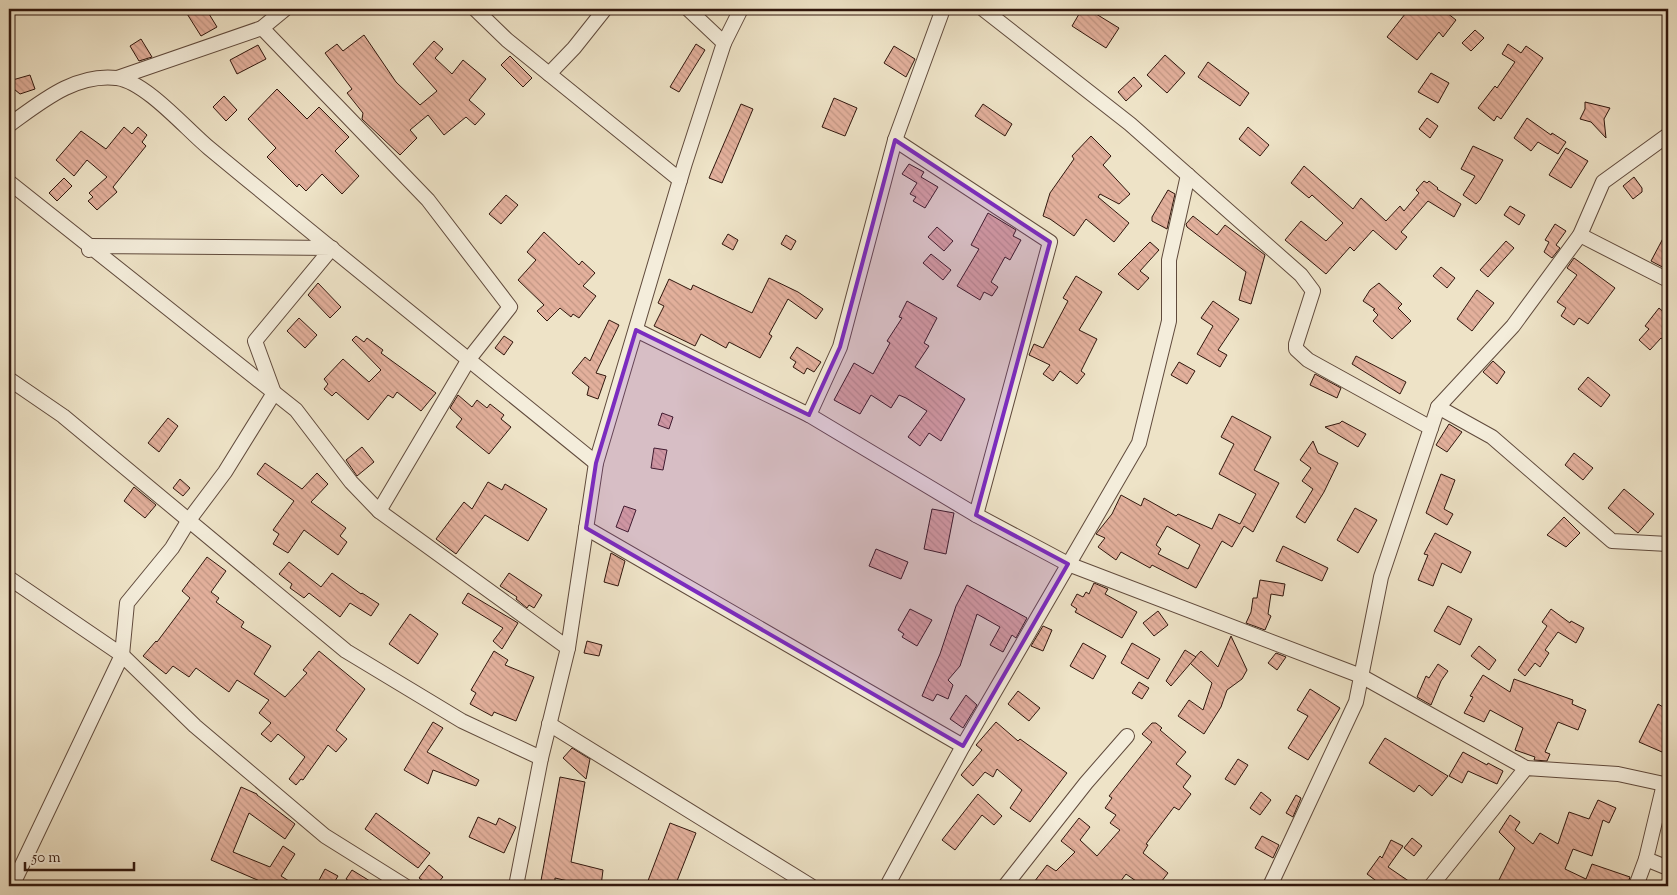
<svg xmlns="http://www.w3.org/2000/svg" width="1677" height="895" viewBox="0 0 1677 895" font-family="'Sorts Mill Goudy',serif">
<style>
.building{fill:url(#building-back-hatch);stroke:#31170d;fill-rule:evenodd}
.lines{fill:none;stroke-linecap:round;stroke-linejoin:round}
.street-casing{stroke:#604a3c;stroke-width:16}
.street{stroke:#f4eddb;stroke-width:14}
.marked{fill:#7b2cbf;fill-opacity:0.2;stroke:#7b2cbf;stroke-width:4;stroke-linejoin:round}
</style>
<defs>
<pattern id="building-back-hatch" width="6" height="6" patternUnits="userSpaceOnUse" patternTransform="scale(1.25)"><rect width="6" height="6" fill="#e3b09c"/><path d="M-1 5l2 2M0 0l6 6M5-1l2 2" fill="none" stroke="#c39785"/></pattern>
</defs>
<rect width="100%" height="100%" fill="#eee3c7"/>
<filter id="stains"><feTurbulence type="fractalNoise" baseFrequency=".004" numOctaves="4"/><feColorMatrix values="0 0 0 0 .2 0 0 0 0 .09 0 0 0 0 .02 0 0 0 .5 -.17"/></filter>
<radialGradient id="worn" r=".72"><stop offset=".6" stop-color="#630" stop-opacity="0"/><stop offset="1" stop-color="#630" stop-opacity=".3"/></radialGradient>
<g class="building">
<polygon points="184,9 206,9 217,27 201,36"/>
<polygon points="1082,9 1088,9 1119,28 1106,48 1072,26"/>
<polygon points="1409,9 1442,9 1456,20 1443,37 1439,32 1417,60 1387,37"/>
<polygon points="1475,30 1484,38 1471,51 1462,43"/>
<polygon points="364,35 396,82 420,105 437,91 413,64 434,41 443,49 435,58 452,74 463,60 486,79 469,100 485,114 475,125 466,117 444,135 428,115 410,130 417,138 400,155 362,119 363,113 347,93 352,89 325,53 337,44 343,51"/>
<polygon points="141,39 152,57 139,61 130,46"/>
<polygon points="696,44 705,50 679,92 670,87"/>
<polygon points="1508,44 1521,53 1526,46 1543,58 1501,119 1497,116 1494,121 1478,108 1495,86 1497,88 1515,62 1502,54"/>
<polygon points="258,45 266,59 237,74 230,60"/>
<polygon points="894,46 915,59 906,77 884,63"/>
<polygon points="1165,55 1185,73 1167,93 1147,75"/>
<polygon points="510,56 532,78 523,87 501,65"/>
<polygon points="1208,62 1249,93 1240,106 1198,77"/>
<polygon points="1431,73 1449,83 1438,103 1418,92"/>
<polygon points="30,75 35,89 20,94 9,85 9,81"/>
<polygon points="1134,77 1142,86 1126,101 1118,92"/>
<polygon points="277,89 307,119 319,107 349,137 335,151 359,176 342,194 322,174 306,191 299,184 297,187 267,157 276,148 248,119"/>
<polygon points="224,96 237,110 226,121 213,107"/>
<polygon points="834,98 857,108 845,136 822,127"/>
<polygon points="1585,102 1610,108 1604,119 1606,138 1591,122 1580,119 1585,109"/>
<polygon points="741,104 753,109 722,183 709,178"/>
<polygon points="983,104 1012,124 1005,136 975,116"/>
<polygon points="1427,118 1438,126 1430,138 1419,129"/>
<polygon points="1527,118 1551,135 1552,133 1566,142 1558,154 1538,142 1531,151 1514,138"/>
<polygon points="124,127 132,134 138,127 147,135 142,142 146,146 113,187 117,192 97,210 88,201 93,197 89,193 107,177 87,160 74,176 56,160 81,131 106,149"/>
<polygon points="1248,127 1269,145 1260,156 1239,139"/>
<polygon points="1091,136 1111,156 1103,165 1130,194 1119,204 1100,194 1098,197 1129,223 1114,242 1086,219 1074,236 1050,219 1043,216 1050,193 1074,159 1072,156"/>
<polygon points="1473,146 1503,160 1480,200 1476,204 1463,195 1475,176 1461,169"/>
<polygon points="1566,148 1588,161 1571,188 1549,175"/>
<polygon points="909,164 924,172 921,177 938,187 925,208 913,201 916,197 910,194 917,183 902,174"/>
<polygon points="1304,166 1353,209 1361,198 1386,221 1400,206 1404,211 1419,193 1416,190 1424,181 1427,183 1429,181 1438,188 1437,189 1461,204 1454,217 1428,201 1401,232 1407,237 1396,250 1373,230 1354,251 1350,247 1326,274 1285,240 1301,221 1326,241 1343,223 1312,195 1309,198 1291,183"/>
<polygon points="1634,177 1642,188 1642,192 1633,199 1623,186"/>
<polygon points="64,178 72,186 57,201 49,193"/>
<polygon points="1168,190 1175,194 1167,229 1152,221 1152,217"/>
<polygon points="506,195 518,205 501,224 489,214"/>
<polygon points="1510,206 1525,215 1519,225 1504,215"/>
<polygon points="988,213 1016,230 1013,236 1021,240 1010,260 1005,257 991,282 998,287 992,296 984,292 980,300 957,286 979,249 971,245"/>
<polygon points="1193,216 1217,235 1225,225 1265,255 1251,304 1239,300 1246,272 1187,227 1186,224"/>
<polygon points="1555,224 1566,231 1556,245 1560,248 1552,258 1544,252 1549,242 1545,240"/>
<polygon points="937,227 953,241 944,251 928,237"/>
<polygon points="1668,229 1668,270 1651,261"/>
<polygon points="544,232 579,265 582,261 595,273 583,286 596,296 579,318 573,314 571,317 560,308 547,321 537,311 544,305 518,280 536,260 527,252"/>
<polygon points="728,234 738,240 733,250 722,244"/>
<polygon points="786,235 796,241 791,250 781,244"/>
<polygon points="1506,241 1514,248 1488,277 1480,270"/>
<polygon points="1150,242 1159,250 1140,271 1149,278 1138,290 1118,274"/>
<polygon points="931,254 951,270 943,280 923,263"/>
<polygon points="1574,258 1615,288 1588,324 1579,318 1574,325 1561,316 1566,308 1557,302 1577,275 1567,268"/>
<polygon points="1441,267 1455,278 1447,288 1433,276"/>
<polygon points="1076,276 1102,292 1079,330 1097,339 1081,371 1085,374 1077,384 1060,371 1053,381 1043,374 1050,365 1029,355 1034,344 1043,348 1068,301 1063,298"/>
<polygon points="769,278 798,292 823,309 816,319 788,299 769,334 772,336 760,358 729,342 726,348 701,334 695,346 654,326 664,306 658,303 669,279 691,290 693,285 752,313"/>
<polygon points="318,283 341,307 330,318 308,295"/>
<polygon points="1379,283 1402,304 1398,308 1411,321 1392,339 1373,321 1378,315 1373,310 1375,309 1363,301 1370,290"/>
<polygon points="1477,290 1494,303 1472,331 1457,319"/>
<polygon points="907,301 937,318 924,343 929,346 915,367 965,399 941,441 929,433 920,446 908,437 927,411 906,398 899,395 891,408 871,395 860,414 834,400 854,363 873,374 890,343 887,341 902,318 899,317"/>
<polygon points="1213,301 1239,319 1218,350 1227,355 1220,367 1197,354 1213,326 1201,318"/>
<polygon points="1659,308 1668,316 1668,334 1664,340 1661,338 1650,350 1639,340 1649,329 1645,326"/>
<polygon points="299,318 317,335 305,348 287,331"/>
<polygon points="609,320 619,325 596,373 606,376 598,399 587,395 589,387 572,373 585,357 590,361"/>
<polygon points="356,336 364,342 367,338 383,350 381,353 436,393 421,411 397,392 393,398 388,395 368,420 336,392 332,396 324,389 328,384 324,379 343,359 369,382 381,370 352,340"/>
<polygon points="504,336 513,342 504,355 495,348"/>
<polygon points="797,347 821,362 814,372 807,368 804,374 793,367 796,362 790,358"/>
<polygon points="1356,356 1406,382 1400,394 1352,364"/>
<polygon points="1493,361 1505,372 1497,384 1483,372"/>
<polygon points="1179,362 1195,371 1187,384 1171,375"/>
<polygon points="1315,374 1341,388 1337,398 1310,385"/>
<polygon points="1588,377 1610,395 1601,407 1578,389"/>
<polygon points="458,395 472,407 477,400 487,408 490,404 504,415 501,419 511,427 489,454 456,427 462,419 450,408"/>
<polygon points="662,413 673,417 669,429 658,425"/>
<path d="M 1232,416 L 1271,437 L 1254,470 L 1279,483 L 1253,532 L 1244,526 L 1232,547 L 1222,541 L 1196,588 L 1152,565 L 1150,568 L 1121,552 L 1116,560 L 1098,547 L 1105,538 L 1096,534 L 1112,514 L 1121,495 L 1141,506 L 1144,498 L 1176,516 L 1178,514 L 1212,529 L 1219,514 L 1240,524 L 1256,494 L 1219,474 L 1234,444 L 1221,437 ZM 1167,526 L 1200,545 L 1188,569 L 1158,554 L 1161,549 L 1156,545 Z"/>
<polygon points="168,418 178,426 159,452 148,443"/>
<polygon points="1342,421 1366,434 1358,447 1325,427 1340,423"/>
<polygon points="1449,424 1462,432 1447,452 1436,445"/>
<polygon points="1313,441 1318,453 1338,463 1324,492 1305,523 1296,517 1313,489 1302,481 1311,468 1300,460"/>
<polygon points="362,447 374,462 357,476 346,460"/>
<polygon points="654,448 667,450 663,470 651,468"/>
<polygon points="1574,453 1593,468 1583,480 1565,465"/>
<polygon points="265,463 302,489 317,473 328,484 311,502 346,528 340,536 347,542 338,555 304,530 288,553 273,544 279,534 273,530 294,501 257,474"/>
<polygon points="1441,474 1455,480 1444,509 1453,514 1447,525 1426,513"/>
<polygon points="180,479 190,488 183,496 173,488"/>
<polygon points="488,482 502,490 505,484 547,509 528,541 485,515 456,554 436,539 464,502 472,509"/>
<polygon points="134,487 156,505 145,518 124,501"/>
<polygon points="1624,489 1654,514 1638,533 1608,508"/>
<polygon points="624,506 636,510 628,532 616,527"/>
<polygon points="1355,508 1377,520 1358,553 1337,540"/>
<polygon points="932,509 954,513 946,554 924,549"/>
<polygon points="1564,517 1580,533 1566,547 1547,535"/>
<polygon points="1435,533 1471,552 1461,573 1442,563 1433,586 1418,580 1428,555 1424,554"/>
<polygon points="1283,546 1328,568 1322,581 1276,561"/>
<polygon points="876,549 908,562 901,579 869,566"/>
<polygon points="611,553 625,561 618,586 604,582"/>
<polygon points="207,557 226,571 211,592 219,598 216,602 244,622 241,627 271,646 254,674 285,697 307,673 303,670 319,651 365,689 336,730 347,739 336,752 328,745 303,780 301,779 296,785 289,779 305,757 278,734 271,742 261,734 271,723 259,713 269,700 237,680 229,692 196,668 189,677 173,666 166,674 143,656 156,641 157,642 190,598 182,591"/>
<polygon points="289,562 321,587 332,573 361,594 362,593 379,604 371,616 350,603 340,617 309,593 304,598 290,588 292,584 279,574"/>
<polygon points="509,573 542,595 534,608 529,605 527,608 516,599 517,597 500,586"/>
<polygon points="1260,580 1285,584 1283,596 1271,594 1268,614 1271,616 1265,630 1246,623 1251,612 1253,598 1257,598"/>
<polygon points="1094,583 1108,589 1105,594 1137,612 1122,638 1075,612 1077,609 1071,605 1077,594 1083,597 1086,592 1089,594"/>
<polygon points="967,585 1027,618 1016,638 1012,635 1003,652 990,645 1000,627 977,614 960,666 948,680 953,685 948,699 937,694 933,701 922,696 940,654 956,606"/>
<polygon points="468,593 518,623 502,649 493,641 503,628 462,603"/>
<polygon points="1448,606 1472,619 1460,645 1434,631"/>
<polygon points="910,609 932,620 917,646 902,637 904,634 898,630"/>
<polygon points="1551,609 1570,623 1571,621 1584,628 1576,643 1558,632 1545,650 1549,653 1540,667 1535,663 1525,676 1518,670 1547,626 1542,622"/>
<polygon points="1158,611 1168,625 1154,636 1143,623"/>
<polygon points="410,614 438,634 418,664 389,644"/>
<polygon points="1043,626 1052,630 1043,651 1031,646"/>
<polygon points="1231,636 1247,670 1242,679 1227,690 1221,707 1204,734 1178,716 1189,700 1203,710 1212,683 1190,663 1201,651 1218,667"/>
<polygon points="587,641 602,645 599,656 584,653"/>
<polygon points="1083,643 1106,656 1093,679 1070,666"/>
<polygon points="1132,643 1160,659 1148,679 1121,663"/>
<polygon points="1479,646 1496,660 1489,670 1471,656"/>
<polygon points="1185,650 1196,657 1171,686 1166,681"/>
<polygon points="494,651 508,660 505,665 534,677 516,721 494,712 492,716 470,704 476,693 471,690"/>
<polygon points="1276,653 1286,657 1277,670 1268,663"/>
<polygon points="1438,664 1448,671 1441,681 1431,705 1417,697 1426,676 1429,678"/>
<polygon points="1483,675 1510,692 1514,679 1573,700 1572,704 1586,710 1578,730 1558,722 1545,752 1550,754 1547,761 1534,760 1535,757 1515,750 1523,728 1490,710 1484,722 1464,713 1473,697 1470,696"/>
<polygon points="1139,682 1149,688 1142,699 1132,693"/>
<polygon points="1310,689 1340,708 1308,760 1288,748 1308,716 1297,710"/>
<polygon points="1018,691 1040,708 1029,721 1008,704"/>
<polygon points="966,695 977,705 963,728 950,719"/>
<polygon points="1658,704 1668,710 1668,739 1662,752 1639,742"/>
<polygon points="433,722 443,728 427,752 479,780 476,786 433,770 428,784 404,770"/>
<polygon points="996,722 1018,741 1020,739 1067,773 1030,822 1010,808 1022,790 997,769 993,777 985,772 973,786 961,775 982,750 976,745"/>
<polygon points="1152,723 1156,723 1162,728 1160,730 1186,752 1176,764 1191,776 1183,787 1191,794 1179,810 1174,807 1146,844 1148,845 1143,853 1168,873 1158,886 1143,886 1126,874 1117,886 1031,886 1047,865 1056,871 1075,852 1061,841 1079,818 1090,827 1080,840 1097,856 1120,830 1110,823 1116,815 1105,808 1112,798 1109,796 1152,742 1142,734"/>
<polygon points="1385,738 1448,776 1432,796 1419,785 1414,792 1369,763"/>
<polygon points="572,748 590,759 586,779 563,758"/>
<polygon points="1463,752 1487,765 1488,763 1503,771 1497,784 1468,771 1462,783 1449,776"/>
<polygon points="1238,759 1248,765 1235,785 1225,779"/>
<polygon points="560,777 585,782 571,862 603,870 601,886 590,886 555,878 555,886 540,886"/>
<polygon points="241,787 257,794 257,795 295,824 285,839 249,813 233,852 270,867 283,846 295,854 281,876 297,886 258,886 262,882 211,860"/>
<polygon points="1261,792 1271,800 1260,815 1250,808"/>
<polygon points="978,794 1002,816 994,825 982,815 955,850 942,840"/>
<polygon points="1296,795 1301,798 1293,817 1286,813"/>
<polygon points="1598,800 1616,808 1609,823 1603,820 1592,856 1573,849 1565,869 1586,879 1592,864 1630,877 1627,886 1496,886 1515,848 1499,832 1510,815 1520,822 1515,830 1533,844 1540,833 1558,844 1569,812 1589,819"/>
<polygon points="376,813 430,853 418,868 365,829"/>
<polygon points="478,817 496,825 499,818 516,827 504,853 469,837"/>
<polygon points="670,823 696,833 675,886 646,886"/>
<polygon points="1262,836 1279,845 1273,858 1255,848"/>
<polygon points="1412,838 1422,846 1414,856 1404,848"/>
<polygon points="1391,840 1403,846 1388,867 1416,886 1383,886 1367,874 1380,856 1382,858"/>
<polygon points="429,865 443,877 435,886 430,886 419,878"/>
<polygon points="325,869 338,876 332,886 316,886"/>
<polygon points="352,870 378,886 356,886 346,879"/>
</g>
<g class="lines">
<g class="street-casing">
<g id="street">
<polyline points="475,9 507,40 680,180"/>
<polyline points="688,9 724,43"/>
<polyline points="983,9 1130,124 1301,275 1313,291 1296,344 1296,349 1308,360 1431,428"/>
<polyline points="262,28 285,9"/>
<polyline points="549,74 574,48 605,9"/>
<polyline points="117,78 262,28 428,200 510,307 469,359 379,511"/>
<path d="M 9,125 C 41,102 75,73 117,78 C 146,82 186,129 209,148 C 337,254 467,358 596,463"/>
<polyline points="9,182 296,410 351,482 379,511 568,648"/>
<polyline points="1580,235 1668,280"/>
<polyline points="636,330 809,415 840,347 895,140 943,9"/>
<polyline points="9,379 63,416 346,651 462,721 541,758"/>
<polyline points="1438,407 1492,437 1612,541 1668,544"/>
<polyline points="809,415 976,515 1050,242 895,140"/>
<polyline points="976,515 1068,564 1361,676 1526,768"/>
<polyline points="586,528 963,746"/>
<polyline points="9,578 122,655 127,603 172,548 189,520 225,472 274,393 255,341 332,248 90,246 89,250"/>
<polyline points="549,724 811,886"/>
<polyline points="1668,783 1664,784 1646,859 1668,868"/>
<polyline points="12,886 122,655 195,726 325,836 405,886"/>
<polyline points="516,886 541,758 568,648 596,463 685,163 724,43 741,9"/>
<polyline points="887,886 963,746 1139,443 1169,321 1169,260 1188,175"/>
<polyline points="1005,886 1086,783 1127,736"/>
<polyline points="1270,886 1356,702 1381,577 1438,407 1513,326 1580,235 1603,182 1668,135"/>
<polyline points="1431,886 1526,768 1618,774 1664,784"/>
<polyline points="1636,886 1646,859"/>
</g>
</g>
<use href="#street" class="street"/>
</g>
<path class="marked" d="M 895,140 L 1050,242 L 976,515 L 1068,564 L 963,746 L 586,528 L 596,463 L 636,330 L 809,415 L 840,347 Z"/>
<rect width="1677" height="895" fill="none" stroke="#eee3c7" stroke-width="30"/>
<rect x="10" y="10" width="1657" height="875" fill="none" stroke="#31170d" stroke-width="2.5"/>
<rect x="15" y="15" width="1647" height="865" fill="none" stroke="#31170d"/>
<path d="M25 862v8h109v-8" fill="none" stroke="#31170d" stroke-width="2.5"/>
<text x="32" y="862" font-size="15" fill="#31170d" stroke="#f4eddb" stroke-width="4" paint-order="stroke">50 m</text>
<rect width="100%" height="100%" filter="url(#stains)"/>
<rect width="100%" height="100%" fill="url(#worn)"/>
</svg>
